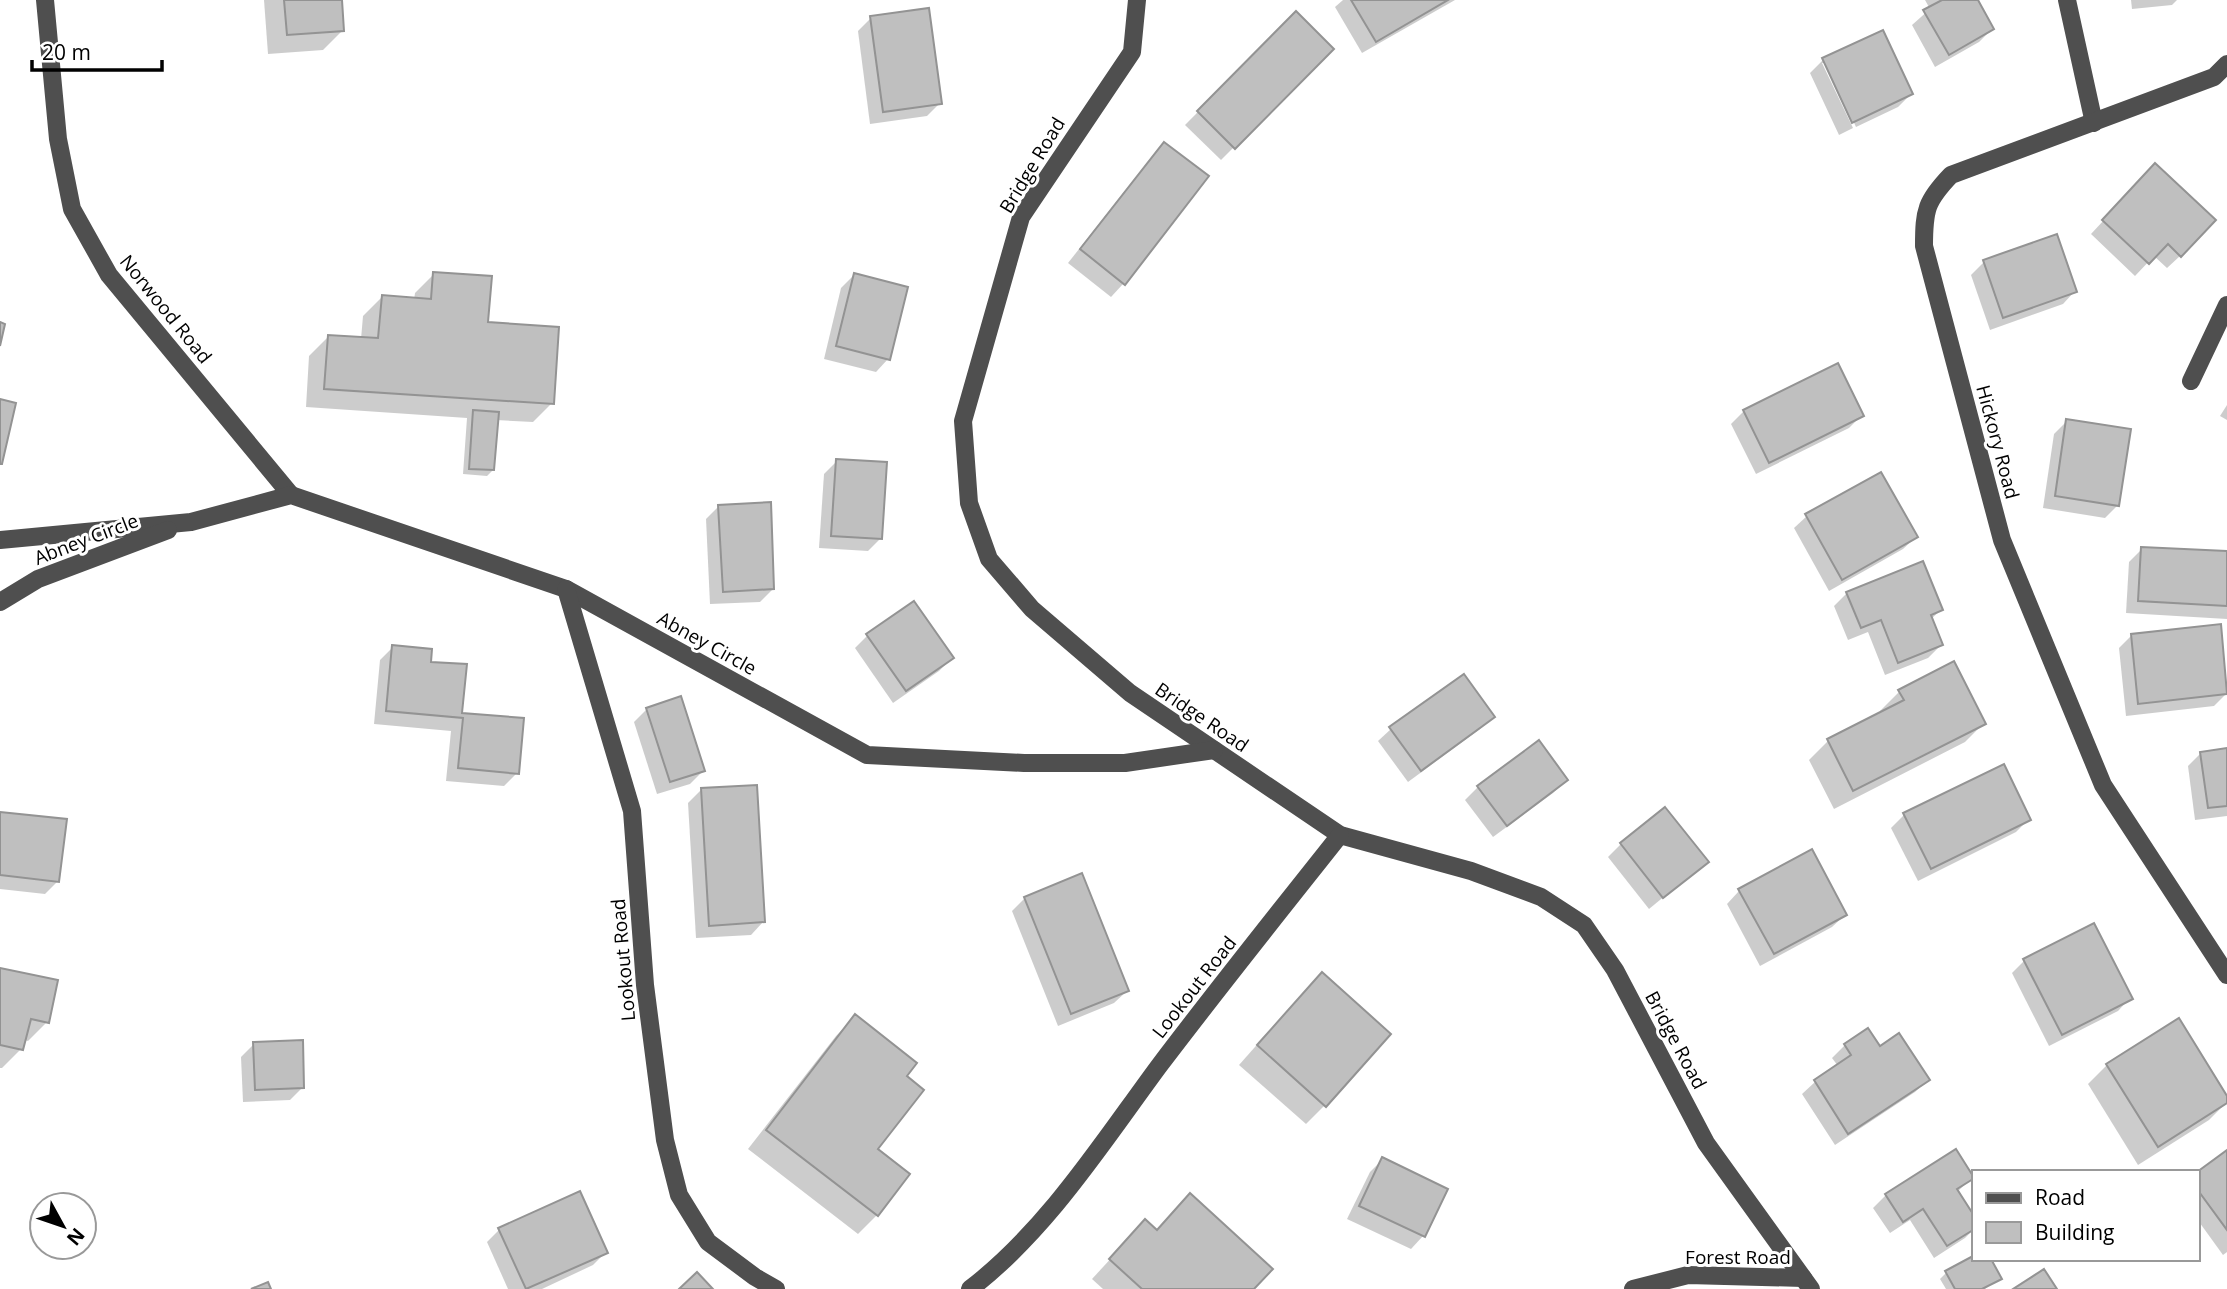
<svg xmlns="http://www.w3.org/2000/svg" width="2227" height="1289" viewBox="0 0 2227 1289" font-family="'Open Sans',sans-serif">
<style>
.shadow{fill:#0003}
.building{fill:#bfbfbf;stroke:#939393;stroke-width:2}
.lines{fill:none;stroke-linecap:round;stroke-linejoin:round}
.minor{stroke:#4f4f4f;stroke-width:18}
.labels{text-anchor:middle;stroke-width:6;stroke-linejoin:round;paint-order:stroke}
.street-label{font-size:19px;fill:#000;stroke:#fff}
</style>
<rect width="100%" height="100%" fill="#fff"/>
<g class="shadow">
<polygon points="264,0 340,0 342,31 323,50 268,54"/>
<polygon points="1343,0 1455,0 1362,53 1335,7"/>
<polygon points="1925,0 1976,0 1992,29 1979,42 1935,67 1912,25 1930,9"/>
<polygon points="2131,0 2177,0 2172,5 2132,9"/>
<polygon points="1296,13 1332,49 1221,160 1185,125"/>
<polygon points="871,18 940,103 927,116 870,124 858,31"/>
<polygon points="1823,60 1911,94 1898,107 1856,127 1826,63 1822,63 1853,128 1839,135 1810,73"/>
<polygon points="1164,144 1207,177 1123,284 1111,297 1068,263 1152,157"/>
<polygon points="2142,179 2180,256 2167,268 2154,256 2135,276 2091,234"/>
<polygon points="1984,262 2075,291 2063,304 1990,330 1971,275"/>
<polygon points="434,274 487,324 552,403 533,422 496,420 493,470 487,476 463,474 467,418 306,407 309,356 328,337 361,339 363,316 382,297 414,300 415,293"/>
<polygon points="854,275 888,359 876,372 824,359 841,288"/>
<polygon points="2227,405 2227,420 2220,416"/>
<polygon points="1744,411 1861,416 1849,428 1756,474 1731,424"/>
<polygon points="2067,421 2118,505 2105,518 2043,508 2054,434"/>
<polygon points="837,461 881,538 868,551 819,548 824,474"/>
<polygon points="719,506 773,589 760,602 710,604 706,519"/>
<polygon points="1807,516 1916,537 1903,549 1829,591 1794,528"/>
<polygon points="2142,549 2227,553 2227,619 2126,613 2129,562"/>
<polygon points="1847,593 1941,610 1931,619 1941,645 1928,658 1885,675 1868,632 1848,640 1834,606"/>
<polygon points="868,635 952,658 939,671 893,703 855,648"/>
<polygon points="2132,635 2227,693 2214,706 2126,716 2119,648"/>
<polygon points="393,647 429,663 460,715 517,773 504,786 446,781 451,731 374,724 380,660"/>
<polygon points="1899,692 1984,723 1965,742 1834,809 1809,760 1828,741 1882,713 1880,711"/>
<polygon points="647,709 703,771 690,784 657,794 634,722"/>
<polygon points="1493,717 1480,729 1408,782 1378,741 1391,729"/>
<polygon points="2227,750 2227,816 2195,820 2188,766 2201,753"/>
<polygon points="1566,780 1553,793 1493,837 1465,800 1478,787"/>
<polygon points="701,790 763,922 751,935 696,938 688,803"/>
<polygon points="0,814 58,881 45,894 0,889"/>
<polygon points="1904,815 2029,819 2016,832 1918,881 1891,828"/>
<polygon points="1621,844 1706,862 1649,909 1608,857"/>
<polygon points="1739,891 1845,915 1832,927 1760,966 1727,904"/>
<polygon points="1025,898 1127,991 1114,1003 1058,1026 1012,911"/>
<polygon points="2025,960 2130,998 2118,1011 2049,1046 2012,973"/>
<polygon points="0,969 47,1022 28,1041 24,1040 21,1049 2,1068 0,1068"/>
<polygon points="1303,993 1325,1105 1306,1124 1239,1065"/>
<polygon points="855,1017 904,1076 875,1149 908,1174 877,1215 858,1234 748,1149 836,1036"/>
<polygon points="254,1044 303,1087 290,1100 243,1102 241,1057"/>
<polygon points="1845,1045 1879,1049 1928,1080 1915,1092 1835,1145 1802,1094 1815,1082 1838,1066 1832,1058"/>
<polygon points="2107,1065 2227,1099 2227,1102 2209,1120 2138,1165 2088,1084"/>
<polygon points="2227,1152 2227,1252 2223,1255 2197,1219 2197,1173"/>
<polygon points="1383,1159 1423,1236 1411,1249 1347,1219 1370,1172"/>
<polygon points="1972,1178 1957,1192 1973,1217 1973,1230 1965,1238 1934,1258 1910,1220 1890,1233 1873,1208 1886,1195"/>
<polygon points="499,1230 606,1252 593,1265 542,1289 508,1289 487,1242"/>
<polygon points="1127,1241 1252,1289 1103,1289 1092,1279"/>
<polygon points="1973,1258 1999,1278 1985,1289 1946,1289 1940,1279 1946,1273"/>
</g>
<g class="building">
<polygon points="284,0 342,0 344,31 287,35"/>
<polygon points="1351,0 1448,0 1376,42"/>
<polygon points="1942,0 1978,0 1994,29 1949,55 1923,10"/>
<polygon points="929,8 942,104 883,112 870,16"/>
<polygon points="1296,11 1334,49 1235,149 1197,111"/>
<polygon points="1883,30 1913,94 1852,123 1822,58"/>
<polygon points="1164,142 1209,176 1125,285 1080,249"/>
<polygon points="2155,163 2216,220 2181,257 2168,244 2149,264 2102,220"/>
<polygon points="2057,234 2077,292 2003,318 1983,260"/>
<polygon points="433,272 492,276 488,322 559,327 554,404 324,389 328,335 378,338 382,295 431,299"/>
<polygon points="854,273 908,287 890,360 836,346"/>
<polygon points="0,322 5,324 0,346"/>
<polygon points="1838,363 1864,416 1769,463 1743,410"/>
<polygon points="0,399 16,403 2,464 0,464"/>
<polygon points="473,410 499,412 494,470 469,469"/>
<polygon points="2066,419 2131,429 2119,506 2055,496"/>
<polygon points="836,459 887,462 882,539 831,536"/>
<polygon points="1881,472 1918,537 1842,580 1805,514"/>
<polygon points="771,502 774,589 723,592 718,505"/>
<polygon points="2141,547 2227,551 2227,606 2138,601"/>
<polygon points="1923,561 1943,610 1931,615 1943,645 1898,663 1881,620 1861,628 1846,592"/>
<polygon points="914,601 954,658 906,691 866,634"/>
<polygon points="2221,624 2227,694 2138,704 2131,634"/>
<polygon points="392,645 432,649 431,662 467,664 462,713 524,718 519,774 458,768 463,718 386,711"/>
<polygon points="1954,661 1986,724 1853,791 1827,739 1904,700 1898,690"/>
<polygon points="1464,674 1495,717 1421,771 1389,727"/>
<polygon points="681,696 705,771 670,782 646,708"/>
<polygon points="1539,740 1568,780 1507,826 1477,786"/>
<polygon points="2227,748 2227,806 2208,808 2200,752"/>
<polygon points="2004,764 2031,820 1931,869 1903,813"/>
<polygon points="757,785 765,922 709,926 701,788"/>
<polygon points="1665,807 1709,862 1663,898 1620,843"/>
<polygon points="0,812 67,819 59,882 0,875"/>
<polygon points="1812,849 1847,915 1774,954 1738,889"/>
<polygon points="1082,873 1129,991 1071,1014 1024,897"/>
<polygon points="2094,923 2133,999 2062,1035 2023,959"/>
<polygon points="0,968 58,980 49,1023 31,1019 23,1050 0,1045"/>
<polygon points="1322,972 1391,1034 1326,1107 1257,1045"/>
<polygon points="855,1014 917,1063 907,1076 924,1090 878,1149 910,1174 878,1216 766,1130"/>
<polygon points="2179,1018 2227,1096 2227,1103 2158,1147 2106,1064"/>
<polygon points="1868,1028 1880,1046 1899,1033 1930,1080 1848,1134 1814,1080 1851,1055 1844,1044"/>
<polygon points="303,1040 304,1088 255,1090 253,1042"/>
<polygon points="1956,1149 1973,1176 1973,1179 1957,1189 1973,1214 1973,1230 1947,1246 1923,1209 1903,1222 1885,1194"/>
<polygon points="2227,1150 2227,1230 2197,1189 2197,1172"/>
<polygon points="1382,1157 1448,1189 1425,1237 1359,1206"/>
<polygon points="580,1191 608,1253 526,1289 498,1228"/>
<polygon points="1190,1193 1273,1269 1254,1289 1142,1289 1109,1259 1145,1219 1157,1230"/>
<polygon points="1973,1256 1973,1259 1991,1259 2002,1279 1982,1289 1955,1289 1945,1271"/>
<polygon points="2044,1269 2057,1289 2013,1289"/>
<polygon points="697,1272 713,1289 679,1289"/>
<polygon points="268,1282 271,1289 251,1289"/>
</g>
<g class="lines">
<g class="minor">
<polyline points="45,0 58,139 72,209 109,275 291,495"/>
<polyline points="1137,0 1132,52 1021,217 963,421 969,503 989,559 1032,609 1130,693 1340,835 1471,871 1541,897 1584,925 1615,970 1706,1143 1811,1289"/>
<polyline points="2067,0 2094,123"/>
<path d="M 2227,64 L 2214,77 L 1951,175 C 1926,201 1924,210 1924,246 L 2002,540 L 2103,785 L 2227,975"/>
<polyline points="2191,381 2227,305"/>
<polyline points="0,540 191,522 291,495 566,589 867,755 1024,763 1125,763 1214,750"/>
<polyline points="566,589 632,811 645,985 665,1140 679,1195 708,1242 755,1277 776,1289"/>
<polyline points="0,602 38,579 168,530"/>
<path d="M 970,1289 C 1047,1230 1102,1143 1159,1066 C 1218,988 1279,912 1340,835"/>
<polyline points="1633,1289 1688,1275 1803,1278"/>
</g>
</g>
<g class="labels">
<g class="street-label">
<text transform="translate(1032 165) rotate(-59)" y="7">Bridge Road</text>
<text transform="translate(166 309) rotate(51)" y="7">Norwood Road</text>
<text transform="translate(1998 442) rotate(75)" y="7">Hickory Road</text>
<text transform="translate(86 539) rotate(-21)" y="7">Abney Circle</text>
<text transform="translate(707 643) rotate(29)" y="7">Abney Circle</text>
<text transform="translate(1202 717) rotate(34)" y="7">Bridge Road</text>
<text transform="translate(623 960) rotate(-95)" y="7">Lookout Road</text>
<text transform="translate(1194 987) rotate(-52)" y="7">Lookout Road</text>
<text transform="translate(1676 1040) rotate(62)" y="7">Bridge Road</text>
<text x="1738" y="1264">Forest Road</text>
</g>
</g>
<rect x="1972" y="1170" width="228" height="91" fill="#ffffff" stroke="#999999" stroke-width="2"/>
<rect x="1986" y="1193" width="35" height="10" fill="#4f4f4f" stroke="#999999" stroke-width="2"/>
<text x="2035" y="1205" font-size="21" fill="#000000">Road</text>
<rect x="1986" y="1222" width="35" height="21" fill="#bfbfbf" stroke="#999999" stroke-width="2"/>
<text x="2035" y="1240" font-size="21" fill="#000000">Building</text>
<g transform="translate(63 1226) rotate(130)"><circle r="33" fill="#ffffff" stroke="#999999" stroke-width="2"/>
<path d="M0-5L12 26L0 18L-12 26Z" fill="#000000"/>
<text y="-10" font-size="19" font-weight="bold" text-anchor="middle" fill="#000000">N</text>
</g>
<path d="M32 60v10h130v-10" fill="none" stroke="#000000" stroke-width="3.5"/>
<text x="42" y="60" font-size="21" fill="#000000" stroke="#ffffff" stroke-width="5" paint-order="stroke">20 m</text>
</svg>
